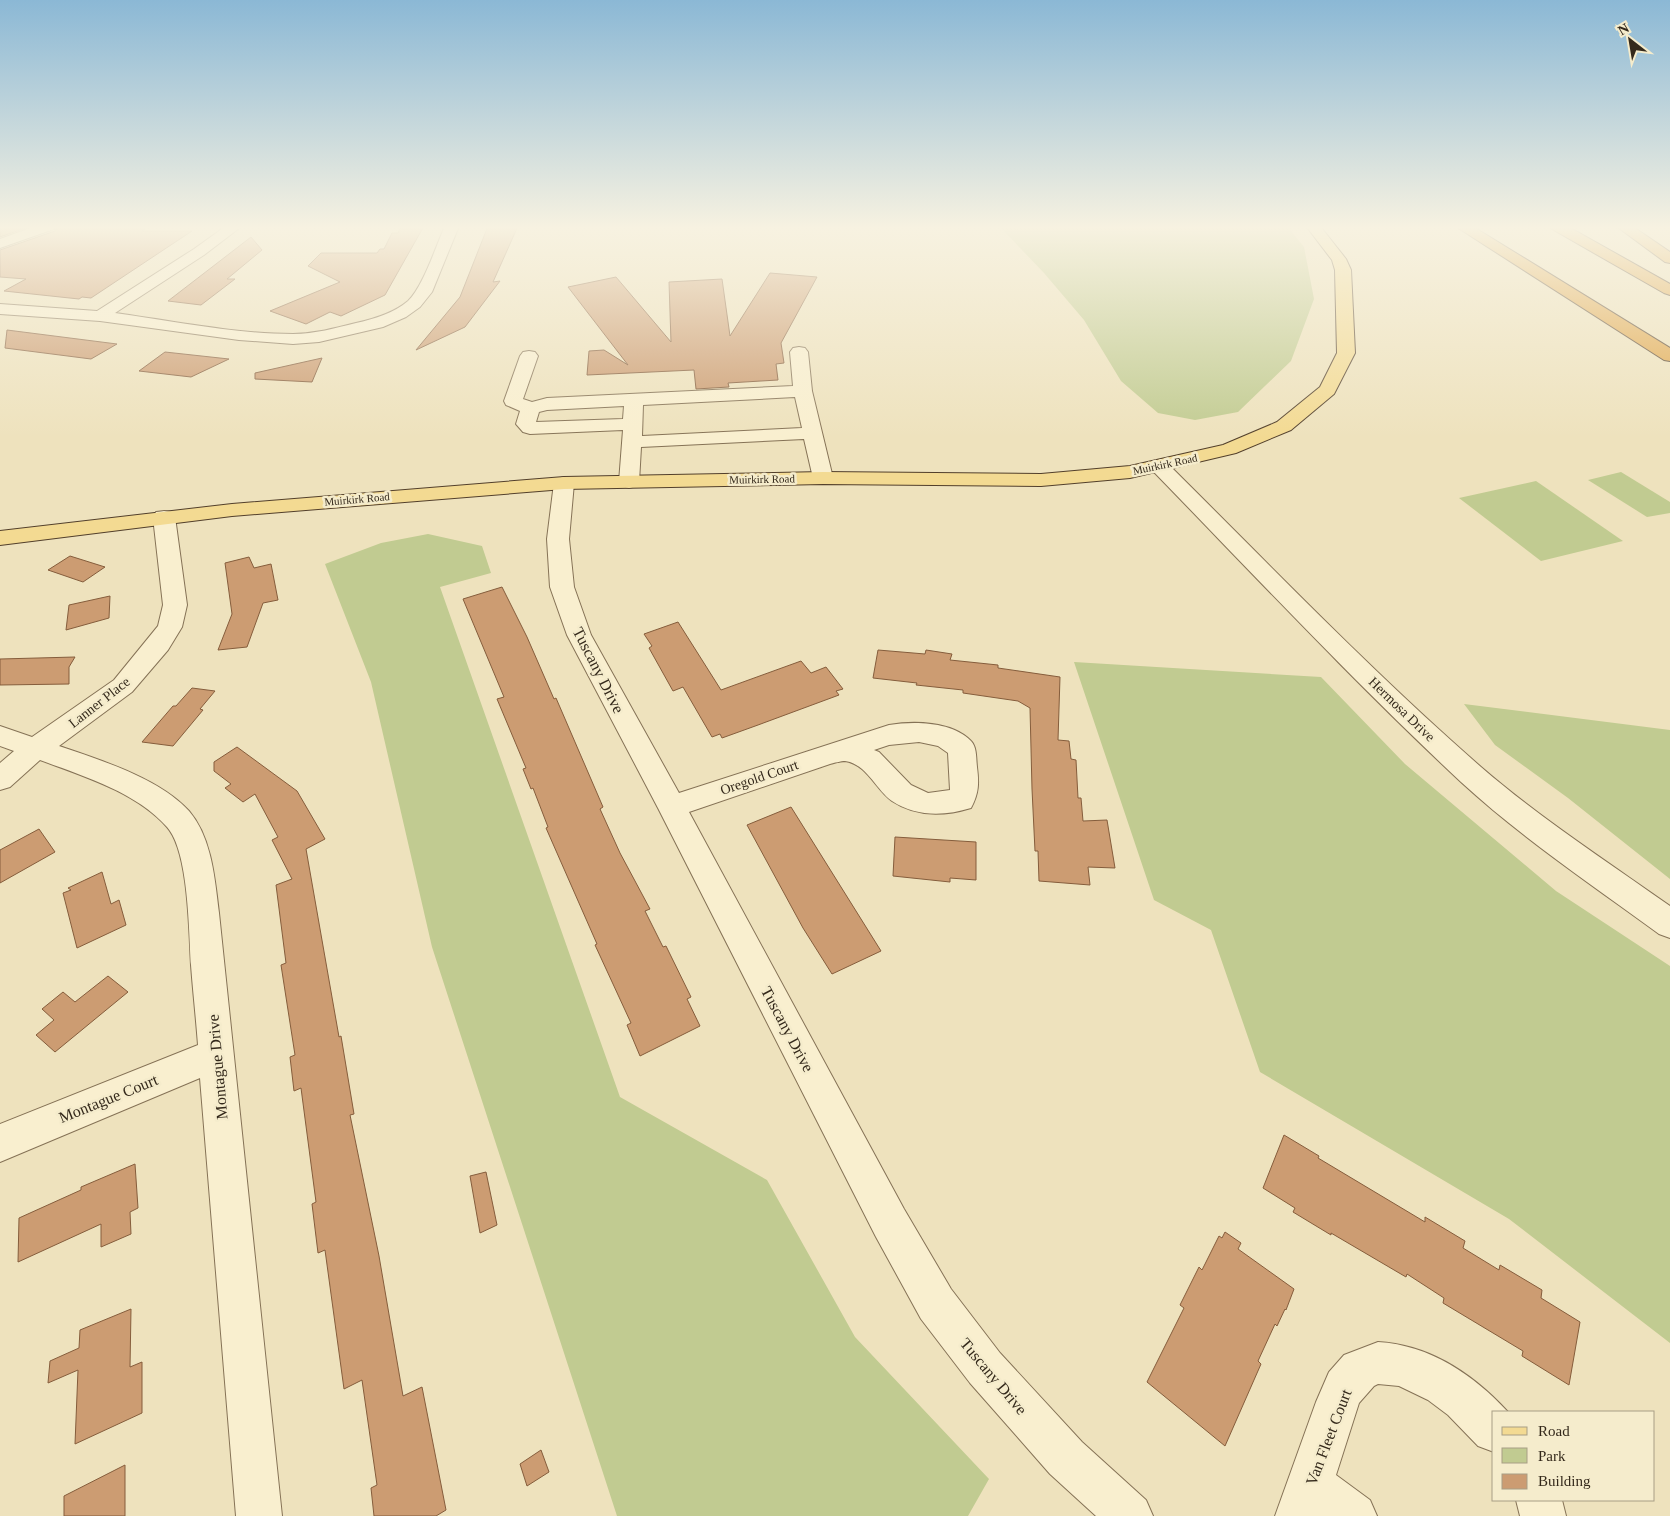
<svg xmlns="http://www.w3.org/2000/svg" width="1670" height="1516" viewBox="0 0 1670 1516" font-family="Georgia,serif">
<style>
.green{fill:#c1cb91}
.building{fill:#cc9c72;stroke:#855d3c}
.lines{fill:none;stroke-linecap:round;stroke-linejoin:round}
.minor-casing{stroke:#857256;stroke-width:2}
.major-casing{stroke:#523f2b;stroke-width:2}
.highway-casing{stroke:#523f2b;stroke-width:2}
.minor{fill:#f9efcf;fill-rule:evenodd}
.major{fill:#f3da92;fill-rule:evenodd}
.highway{fill:#e0a64a;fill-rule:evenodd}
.labels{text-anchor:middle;stroke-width:5;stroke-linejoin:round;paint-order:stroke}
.far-street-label{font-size:11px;fill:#34291b;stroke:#f5eccc}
.street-label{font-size:14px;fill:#34291b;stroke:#f5eccc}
.near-street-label{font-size:16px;fill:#34291b;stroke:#f5eccc}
</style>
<rect width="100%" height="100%" fill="#eee2bd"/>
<g class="green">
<polygon points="999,226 1287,226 1304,247 1314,299 1291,361 1238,412 1195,420 1158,413 1121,381 1084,320 1044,273"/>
<polygon points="1621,472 1670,502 1670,513 1647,517 1588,480"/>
<polygon points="1536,481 1623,541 1541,561 1459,498"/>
<polygon points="428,534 482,546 491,573 440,587 620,1097 767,1180 855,1337 989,1479 968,1516 617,1516 432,947 371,682 325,564 381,543"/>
<polygon points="1074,662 1321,677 1405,764 1556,891 1670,966 1670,1343 1509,1219 1260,1072 1211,930 1154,900"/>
<polygon points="1464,704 1670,730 1670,879 1568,798 1495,745"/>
</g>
<g class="building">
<polygon points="0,226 31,226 0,237"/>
<polygon points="58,226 149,226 142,231 192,231 91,298 82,297 79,299 4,291 26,279 0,277 0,250 55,231"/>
<polygon points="401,226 424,226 385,295 341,316 330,312 306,324 270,311 340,282 308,266 321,253 377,253 380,249 384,249 392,233 398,233"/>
<polygon points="488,226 518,226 493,282 500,281 465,327 416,350 460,297"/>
<polygon points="251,237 262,250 227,279 235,279 201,305 168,301"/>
<polygon points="770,273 817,277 781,343 784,363 776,364 778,380 728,383 729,387 696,389 694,370 587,375 589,351 604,350 628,365 568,287 616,277 671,342 669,282 722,279 730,336"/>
<polygon points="7,330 117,344 91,359 5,348"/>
<polygon points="165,352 229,359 191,377 139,371"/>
<polygon points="322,358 312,382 255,379 255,373"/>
<polygon points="70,556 105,567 83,582 48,570"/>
<polygon points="249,557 254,568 271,564 278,600 263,603 247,647 218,650 232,614 225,563"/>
<polygon points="502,587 527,637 554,699 556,698 603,807 600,809 620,853 650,909 645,911 663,947 666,946 691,997 687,999 700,1026 640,1056 627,1025 631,1023 595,945 597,944 546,828 548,827 533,788 531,789 523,769 526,768 497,699 504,697 463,599"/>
<polygon points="110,596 109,618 66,630 69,605"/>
<polygon points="678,622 721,690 801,661 811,673 826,667 843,689 836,691 839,695 758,725 722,738 720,734 712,737 683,687 673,691 649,648 652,646 644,634"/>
<polygon points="878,650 925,654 926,650 952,654 950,660 998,665 998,668 1060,677 1058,740 1069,741 1071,759 1076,760 1078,798 1081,798 1083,821 1107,820 1115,868 1088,867 1090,885 1039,881 1038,851 1035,851 1032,789 1030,708 1018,701 963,693 963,690 916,685 917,683 873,678"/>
<polygon points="75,657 69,667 69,684 0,685 0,659"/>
<polygon points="192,688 215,691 200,709 203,710 173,746 142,742 173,706 176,706"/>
<polygon points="237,747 297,791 325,839 306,849 339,1037 341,1036 354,1114 350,1115 379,1256 403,1396 422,1387 446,1510 436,1516 374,1516 371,1488 377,1485 362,1380 344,1389 325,1250 318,1253 312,1204 316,1202 301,1088 294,1091 290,1057 295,1055 281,965 286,963 276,885 292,879 272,840 278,837 255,794 243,802 225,788 231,784 214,771 214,762"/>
<polygon points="791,807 881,951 832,974 803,928 747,825"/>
<polygon points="39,829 55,852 0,883 0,850"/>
<polygon points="895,837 976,842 976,880 950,878 950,882 893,876"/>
<polygon points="102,872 111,904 119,900 126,925 77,948 63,893 71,890 68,888"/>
<polygon points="108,976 128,992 55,1052 36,1035 54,1020 42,1009 63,992 75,1002"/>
<polygon points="1284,1135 1319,1156 1318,1158 1425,1222 1425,1217 1465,1241 1463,1248 1499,1270 1500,1265 1542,1290 1541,1298 1580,1322 1569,1385 1522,1356 1523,1351 1443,1303 1444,1298 1407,1274 1406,1277 1331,1233 1331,1235 1293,1212 1295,1208 1263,1188"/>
<polygon points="135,1164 138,1208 130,1212 131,1234 101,1247 101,1224 18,1262 19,1218 81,1190 81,1187"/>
<polygon points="486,1172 497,1225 480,1233 470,1176"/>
<polygon points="1225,1232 1241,1243 1238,1249 1294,1289 1286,1310 1285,1309 1277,1326 1275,1324 1258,1361 1261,1364 1225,1446 1147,1382 1184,1308 1180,1305 1199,1267 1202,1270 1219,1236 1222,1238"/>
<polygon points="131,1309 130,1367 142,1362 142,1413 75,1444 78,1370 48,1383 50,1361 79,1348 80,1330"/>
<polygon points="541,1450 549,1472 527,1486 520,1464"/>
<polygon points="125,1465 125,1516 64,1516 64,1496"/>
</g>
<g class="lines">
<g class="minor-casing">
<g id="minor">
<polygon points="36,226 56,226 54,229 0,248 0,239"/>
<path d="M 226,226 L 242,226 L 204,255 L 115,313 C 174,321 234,334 293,334 C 315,334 335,328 356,323 C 374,319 394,313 408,301 C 423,287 436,246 445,226 L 459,226 L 432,292 L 420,307 L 406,317 L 383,327 L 319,342 L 293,344 L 239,340 L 100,321 L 0,314 L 0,304 L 97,311 L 194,249 Z"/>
<path d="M 799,347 L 805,348 L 808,352 L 812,391 L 833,478 L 830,482 L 823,484 L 816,482 L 813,478 L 804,439 L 641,447 L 639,482 L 636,486 L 629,488 L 622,486 L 619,482 L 623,430 L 530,434 L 523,432 L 516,424 L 520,411 L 506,405 L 504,401 L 520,356 L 523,352 L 529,351 L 535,352 L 538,356 L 523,399 L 532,402 L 547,398 L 793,386 L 790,352 L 793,348 ZM 795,397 L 802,428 L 642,436 L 643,405 ZM 624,406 L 623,419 L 536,422 L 539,412 L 547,410 Z"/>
<path d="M 1159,460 L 1166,462 C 1270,565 1371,671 1481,767 C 1540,818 1606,861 1670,906 L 1670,938 L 1659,934 C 1592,885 1522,838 1461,782 C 1354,682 1254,575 1152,470 L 1149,466 L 1152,462 Z"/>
<path d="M 564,477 L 571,479 L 574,483 L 569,539 L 574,587 L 591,635 L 679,793 L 889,725 C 913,721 952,721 971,741 C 977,747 976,759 977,767 C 979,783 979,793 971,808 C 945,816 916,817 892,801 C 876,790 867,764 845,761 C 841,761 834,763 830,764 L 689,812 L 904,1209 L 951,1289 L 1000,1353 L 1082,1442 L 1146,1500 L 1153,1516 L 1096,1516 L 1050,1474 L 970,1383 L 921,1319 L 876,1237 L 658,808 L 567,635 L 550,587 L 547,539 L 554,483 L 557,479 ZM 919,742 L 938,746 L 948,753 L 950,790 L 928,793 L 911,785 L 879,752 L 874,750 L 889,745 Z"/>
<path d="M 164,511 L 172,512 L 175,517 L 187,605 L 182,627 L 168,650 L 132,692 L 59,746 C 100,760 159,778 189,811 C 212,838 215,880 219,913 L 282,1516 L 236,1516 L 200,1078 L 0,1162 L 0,1124 L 198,1045 C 196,1018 193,992 191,965 C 189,933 189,851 167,827 C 136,792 83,776 40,760 L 10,787 L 0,790 L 0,763 L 14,751 L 0,746 L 0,726 L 32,737 L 114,680 L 158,626 L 163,605 L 153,517 L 156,512 Z"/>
<path d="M 1378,1342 C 1430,1345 1474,1375 1508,1412 L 1494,1412 L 1494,1452 L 1478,1446 L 1448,1415 L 1428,1400 L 1399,1386 L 1378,1384 L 1374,1386 L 1359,1403 L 1336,1475 L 1370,1500 L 1377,1516 L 1275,1516 L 1316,1402 L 1329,1372 L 1344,1355 Z"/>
<polygon points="1516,1500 1562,1500 1566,1516 1520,1516"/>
</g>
</g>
<g class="major-casing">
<polygon id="major" points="1306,226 1320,226 1346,259 1351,270 1355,353 1334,394 1291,430 1236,453 1130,478 1041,486 823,484 564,489 232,516 0,545 0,531 232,504 564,477 823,472 1041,474 1130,466 1223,445 1277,422 1320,387 1337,353 1335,270 1332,260"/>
</g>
<g class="highway-casing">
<g id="highway">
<polygon points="1455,226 1472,226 1670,348 1670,361 1664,360"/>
<polygon points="1550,226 1567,226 1670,284 1670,295 1664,293 1552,229"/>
<polygon points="1616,226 1632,226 1670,252 1670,263 1665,262"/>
</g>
</g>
<use href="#minor" class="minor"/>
<use href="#major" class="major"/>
<use href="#highway" class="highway"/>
</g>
<linearGradient id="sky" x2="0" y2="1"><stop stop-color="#8bb8d5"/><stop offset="0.52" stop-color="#f7f2e1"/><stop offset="1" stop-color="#f7f2e1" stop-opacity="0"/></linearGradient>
<rect width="1670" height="438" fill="url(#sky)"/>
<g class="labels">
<g class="far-street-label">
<text transform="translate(1165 464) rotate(-12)" y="4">Muirkirk Road</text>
<text transform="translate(762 479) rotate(-1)" y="4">Muirkirk Road</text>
<text transform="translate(357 499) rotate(-5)" y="4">Muirkirk Road</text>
</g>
<g class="street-label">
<text transform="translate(99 702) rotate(-38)" y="5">Lanner Place</text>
<text transform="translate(1402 709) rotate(44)" y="5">Hermosa Drive</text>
<text transform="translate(759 777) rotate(-19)" y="5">Oregold Court</text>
</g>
<g class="near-street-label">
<text transform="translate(599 670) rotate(63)" y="6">Tuscany Drive</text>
<text transform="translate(788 1029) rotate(62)" y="6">Tuscany Drive</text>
<text transform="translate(217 1067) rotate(-95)" y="6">Montague Drive</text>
<text transform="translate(108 1098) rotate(-22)" y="6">Montague Court</text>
<text transform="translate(994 1376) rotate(50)" y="6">Tuscany Drive</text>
<text transform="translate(1328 1437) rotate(-69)" y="6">Van Fleet Court</text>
</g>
</g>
<rect x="1492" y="1411" width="162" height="90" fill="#f5eccc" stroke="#a89e85"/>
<rect x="1502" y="1427" width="25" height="8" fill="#f3da92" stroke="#a89e85"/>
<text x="1538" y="1436" font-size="15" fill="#34291b">Road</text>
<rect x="1502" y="1448" width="25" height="15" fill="#c1cb91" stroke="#a89e85"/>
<text x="1538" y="1461" font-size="15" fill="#34291b">Park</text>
<rect x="1502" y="1474" width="25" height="15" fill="#cc9c72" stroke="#a89e85"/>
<text x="1538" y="1486" font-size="15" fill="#34291b">Building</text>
<g transform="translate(1630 40) rotate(329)" stroke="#f5eccc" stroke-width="4" paint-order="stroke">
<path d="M0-4L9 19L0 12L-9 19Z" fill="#34291b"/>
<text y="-8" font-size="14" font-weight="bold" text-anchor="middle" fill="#34291b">N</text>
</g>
</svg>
